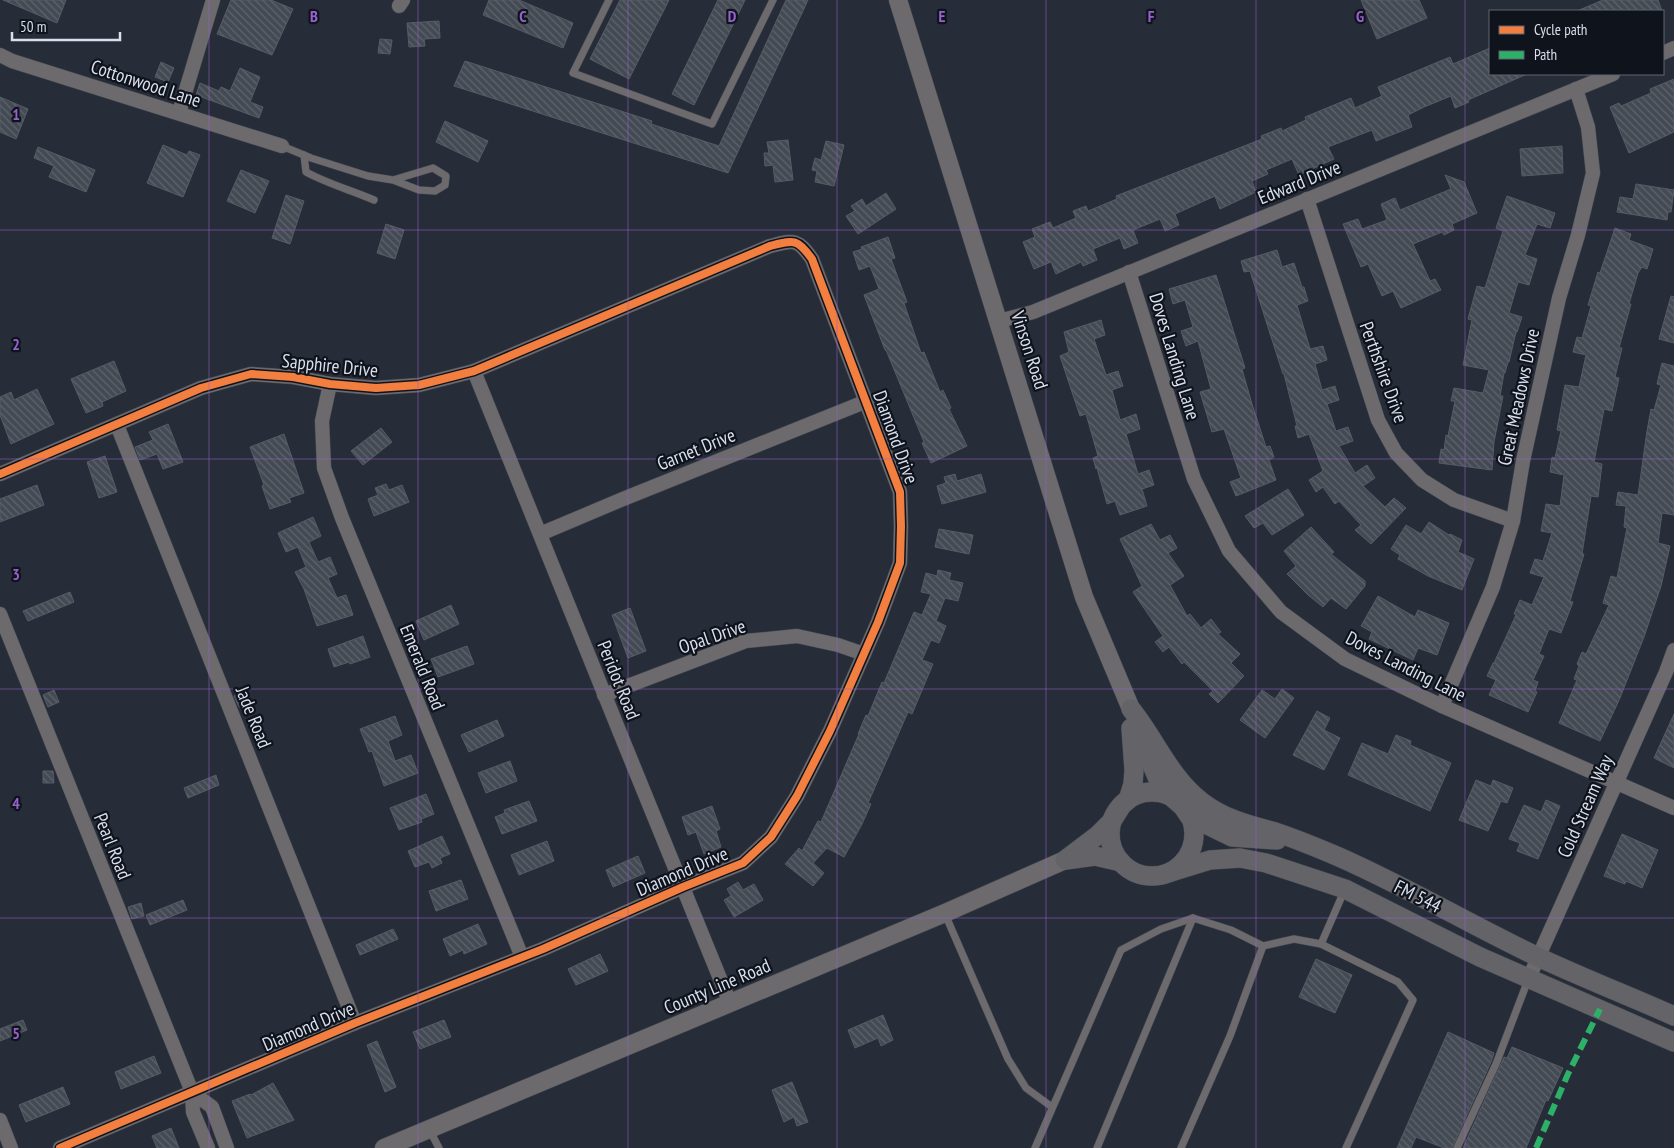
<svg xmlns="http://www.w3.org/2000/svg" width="1674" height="1148" viewBox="0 0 1674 1148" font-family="'PT Sans Narrow',sans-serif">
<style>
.building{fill:url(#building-back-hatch);stroke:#565b65}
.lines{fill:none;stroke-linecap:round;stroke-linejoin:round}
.service-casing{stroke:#454a53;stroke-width:8}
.minor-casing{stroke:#454a53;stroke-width:15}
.tertiary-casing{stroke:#454a53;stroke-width:19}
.secondary-casing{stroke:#454a53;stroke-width:20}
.service{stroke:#6d6a6d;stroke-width:7}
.minor{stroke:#6d6a6d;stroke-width:14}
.tertiary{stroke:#6d6a6d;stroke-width:18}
.secondary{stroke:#646468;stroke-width:19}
.quiet{stroke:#2db169;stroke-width:6;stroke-dasharray:12 6;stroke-linecap:butt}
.cycleway-casing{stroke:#0f131c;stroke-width:11}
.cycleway{stroke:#f27e40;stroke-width:8}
.grid{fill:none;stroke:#9762cd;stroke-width:1;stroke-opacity:0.55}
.labels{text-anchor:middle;stroke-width:4.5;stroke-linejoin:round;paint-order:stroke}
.street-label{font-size:19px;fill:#d9dfed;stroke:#0f131c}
.grid-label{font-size:16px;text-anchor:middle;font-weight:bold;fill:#9762cd;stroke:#0f131c;stroke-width:4.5;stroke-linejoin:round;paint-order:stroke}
</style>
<defs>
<pattern id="building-back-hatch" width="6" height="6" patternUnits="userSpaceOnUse" patternTransform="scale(1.25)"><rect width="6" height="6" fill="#444a53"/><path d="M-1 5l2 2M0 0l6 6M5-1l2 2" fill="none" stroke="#5e646c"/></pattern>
</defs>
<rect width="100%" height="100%" fill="#272d38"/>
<g class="building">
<polygon points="3,0 66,0 57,23"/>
<polygon points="231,0 271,0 293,9 272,55 217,34"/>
<polygon points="489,0 519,0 573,23 563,48 483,15"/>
<polygon points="620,0 669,0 629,79 590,59"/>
<polygon points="718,0 745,0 694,105 672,94"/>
<polygon points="786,0 808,0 728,173 454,86 465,61 652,121 651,124 719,146"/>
<polygon points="1361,0 1419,0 1427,18 1377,39"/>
<polygon points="1603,0 1658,0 1662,11 1577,11"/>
<polygon points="439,21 440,38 424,39 425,46 409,47 407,23"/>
<polygon points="380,39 392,40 390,54 378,53"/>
<polygon points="1490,48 1490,74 1527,74 1468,100 1469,102 1455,108 1451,96 1424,107 1408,115 1412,127 1376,141 1372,130 1328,147 1334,159 1299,175 1292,159 1266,170 1268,174 1252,181 1256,192 1220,209 1215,196 1175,214 1179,225 1165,231 1160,219 1133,230 1138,243 1124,249 1120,238 1093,249 1097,260 1083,266 1081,262 1056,274 1051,262 1034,269 1023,242 1035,237 1032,229 1050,222 1053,228 1076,218 1073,211 1086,206 1088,211 1117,199 1116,196 1262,139 1261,136 1281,128 1282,131 1306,120 1305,117 1351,98 1355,108 1382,96 1378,87 1450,57 1453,64"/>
<polygon points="161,62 174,68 168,82 155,77"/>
<polygon points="240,68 260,77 250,102 263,107 259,118 196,95 200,83 219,91 221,87 230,91"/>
<polygon points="1674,79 1674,132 1629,153 1610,107 1619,103 1621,106 1651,93 1650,89"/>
<polygon points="0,97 28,109 16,139 0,132"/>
<polygon points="445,121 488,141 478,162 436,142"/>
<polygon points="788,140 793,180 775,182 773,165 765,166 764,153 769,153 767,142"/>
<polygon points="826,141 844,145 834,186 815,182 817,171 812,170 815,158 821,160"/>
<polygon points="163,145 187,155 189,151 200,155 183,197 147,183"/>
<polygon points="1562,146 1563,173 1522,176 1520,149"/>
<polygon points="38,147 95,170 86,192 49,177 54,166 34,158"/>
<polygon points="241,170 269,181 255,213 227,201"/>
<polygon points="1445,175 1464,182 1477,213 1452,224 1454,230 1444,235 1442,232 1413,244 1430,281 1435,279 1441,290 1401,308 1393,291 1382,296 1368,264 1361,267 1343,224 1358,219 1362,229 1387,220 1381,204 1395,198 1400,210 1451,189"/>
<polygon points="1636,184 1674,190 1671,212 1668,212 1667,220 1617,212 1620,197 1633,199"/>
<polygon points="886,193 896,209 858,234 846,216 855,211 851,206 862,199 866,206"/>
<polygon points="286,195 304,201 290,244 272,238"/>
<polygon points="1507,196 1555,213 1550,228 1537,224 1525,255 1537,259 1529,285 1518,282 1509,313 1522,317 1517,332 1516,332 1509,362 1508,362 1505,373 1504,373 1500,396 1503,396 1494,442 1492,470 1439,463 1441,449 1444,450 1446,435 1448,436 1455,401 1451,401 1454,388 1483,393 1489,370 1463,365 1472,320 1468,319 1477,286 1485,288 1503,231 1496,228"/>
<polygon points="386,224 404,230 395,259 377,253"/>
<polygon points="1615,228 1631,234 1629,240 1653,249 1647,269 1642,267 1638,273 1629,304 1631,304 1619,348 1622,348 1615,377 1619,378 1612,411 1604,409 1594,462 1602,464 1598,497 1591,496 1582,554 1584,554 1570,601 1573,602 1561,633 1549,629 1539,654 1544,656 1533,680 1538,682 1535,691 1537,692 1528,712 1489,695 1496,680 1487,676 1493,663 1494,663 1516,615 1514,614 1520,600 1532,605 1544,577 1530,573 1535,559 1543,561 1552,533 1541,531 1546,504 1560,506 1564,475 1550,472 1552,457 1555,458 1561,431 1557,430 1565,385 1579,387 1586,355 1573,352 1577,337 1582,338 1591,306 1588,305 1598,272 1600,273"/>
<polygon points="888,237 895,258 891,259 907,302 904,303 921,353 924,352 940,392 943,390 951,408 949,409 967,446 931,463 922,443 924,442 886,350 885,350 864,295 879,289 870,266 859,270 853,252 862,249 861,247"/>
<polygon points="1277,250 1282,267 1294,263 1302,287 1304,287 1308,301 1297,305 1310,349 1323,346 1327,360 1315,364 1322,390 1335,386 1339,400 1327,404 1336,431 1348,427 1353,441 1339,446 1355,473 1367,465 1375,478 1363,486 1385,507 1394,498 1406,508 1371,544 1355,530 1361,525 1339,501 1335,504 1323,487 1316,492 1309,480 1323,471 1309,434 1298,438 1295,426 1297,426 1284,374 1283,374 1250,271 1244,272 1241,261"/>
<polygon points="1216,275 1245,368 1242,369 1252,404 1266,447 1270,446 1274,457 1269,460 1276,480 1236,496 1230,482 1241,478 1224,429 1212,432 1200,392 1211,389 1198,341 1186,346 1181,331 1193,327 1185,300 1173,304 1169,289"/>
<polygon points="1671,296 1674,297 1674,343 1659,339"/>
<polygon points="1101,320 1105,335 1094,339 1106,375 1118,371 1123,386 1112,390 1120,420 1136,414 1140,429 1126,434 1138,474 1149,470 1154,485 1142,489 1147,506 1120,515 1115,501 1107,504 1097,468 1096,469 1093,458 1098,456 1086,414 1080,416 1060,356 1069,352 1064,332"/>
<polygon points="114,361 126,391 102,402 103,406 86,413 71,379"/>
<polygon points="1662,363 1674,366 1674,515 1662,513 1658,543 1670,546 1661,586 1644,637 1620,698 1600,741 1559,723 1577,680 1574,679 1579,666 1577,664 1582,652 1586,654 1609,605 1603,603 1611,576 1617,578 1627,528 1624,527 1626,506 1616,505 1618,492 1638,495 1647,431 1651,409 1654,410 1661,385 1657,384"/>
<polygon points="37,389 54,424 11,444 0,415 0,397 11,392 14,400"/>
<polygon points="168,424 183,462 163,469 157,454 140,460 135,447 153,440 149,432"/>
<polygon points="381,428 392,442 363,465 351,451"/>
<polygon points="284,434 304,493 289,498 291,502 270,509 262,486 264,485 250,447"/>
<polygon points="105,456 117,492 99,498 87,462"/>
<polygon points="955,474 957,481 981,474 986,492 942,504 937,486 946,483 944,477"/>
<polygon points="386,484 389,490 402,485 409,502 374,516 368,499 378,495 375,488"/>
<polygon points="37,485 44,505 0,522 0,499"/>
<polygon points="1288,489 1304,515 1272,535 1263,523 1254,528 1245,516"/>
<polygon points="313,517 321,536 309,542 318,562 330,557 337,574 328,578 337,598 346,595 353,615 317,626 304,589 295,572 306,567 298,547 286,552 278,533"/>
<polygon points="1429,522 1449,535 1450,534 1462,540 1458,552 1474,559 1462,590 1428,576 1398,559 1400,555 1391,549 1406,525 1421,534"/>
<polygon points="1151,524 1160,540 1170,535 1177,548 1168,553 1184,576 1170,585 1187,616 1190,614 1201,628 1211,619 1221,632 1218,634 1240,654 1231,663 1244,676 1218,703 1209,694 1213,691 1184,662 1182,664 1169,647 1163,652 1155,642 1163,636 1133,592 1142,586 1120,539"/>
<polygon points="1311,527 1334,552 1331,554 1365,581 1365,586 1346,609 1331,598 1323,607 1308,595 1287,574 1296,566 1284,551"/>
<polygon points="939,529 973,535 969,554 935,547"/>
<polygon points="938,570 951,573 949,580 963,583 958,601 945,598 936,621 946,626 939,643 931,640 922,660 933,664 912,714 908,712 868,803 871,804 862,824 844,857 827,848 813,863 824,873 813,886 785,864 799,848 802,851 818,821 821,822 859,734 858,734 866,715 868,716 882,682 884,683 914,612 922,615 931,594 921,592 926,573 937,576"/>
<polygon points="70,592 74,602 28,621 23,611"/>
<polygon points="1378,596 1415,617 1418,610 1449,623 1437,655 1418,648 1413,660 1369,639 1372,632 1361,626"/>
<polygon points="451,605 459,624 424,640 416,621"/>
<polygon points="630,608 646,651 628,658 612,615"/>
<polygon points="363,636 370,657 350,664 349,662 334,667 328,649"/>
<polygon points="467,646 474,664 438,677 431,659"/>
<polygon points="1282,689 1294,698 1265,738 1240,720 1262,690 1275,699"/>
<polygon points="54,690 59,702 48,707 43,695"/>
<polygon points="245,692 249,704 239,707 234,696"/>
<polygon points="1317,711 1330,718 1324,730 1340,738 1324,770 1293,755"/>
<polygon points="1674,714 1674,768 1654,758"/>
<polygon points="395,716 402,735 388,741 395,761 411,755 418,773 384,786 372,751 369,752 360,729"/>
<polygon points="497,720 504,736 469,752 461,735"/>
<polygon points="1396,735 1411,741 1410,745 1451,763 1430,811 1348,775 1362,743 1388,754"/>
<polygon points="510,761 517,781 486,793 478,773"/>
<polygon points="43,771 53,771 54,783 43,783"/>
<polygon points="216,775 219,785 188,798 184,788"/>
<polygon points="1476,780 1491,786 1493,780 1513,788 1507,803 1501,801 1488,831 1459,820"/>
<polygon points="426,794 434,814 421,819 422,822 399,830 390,808"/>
<polygon points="1546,800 1560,806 1538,859 1517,851 1520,843 1509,839 1524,805 1541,812"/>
<polygon points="529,801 537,821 502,834 495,817 505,813 504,810"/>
<polygon points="712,806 720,829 716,831 721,847 704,854 696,832 688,835 682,817"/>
<polygon points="1622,834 1658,850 1642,888 1626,881 1625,884 1604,876"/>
<polygon points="442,836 450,854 440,858 442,863 432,868 429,862 415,867 408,851"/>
<polygon points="547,841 554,861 519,875 511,855"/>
<polygon points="638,856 645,873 613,887 606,870"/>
<polygon points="461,880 468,899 436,911 429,891"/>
<polygon points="738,882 743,890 754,884 763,900 734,917 724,900 731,896 727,889"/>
<polygon points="183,900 187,910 150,925 146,915"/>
<polygon points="141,903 144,916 132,919 128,907"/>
<polygon points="478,924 487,944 464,954 463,950 450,956 443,939"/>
<polygon points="393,929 398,939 360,955 356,945"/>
<polygon points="600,954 608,971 576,985 568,969"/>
<polygon points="1316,959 1352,975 1335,1013 1299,997"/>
<polygon points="883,1015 893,1040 881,1046 878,1038 855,1048 848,1030"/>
<polygon points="23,1020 27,1030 0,1041 0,1029"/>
<polygon points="444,1020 451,1037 420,1049 413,1032"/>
<polygon points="1448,1032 1494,1053 1491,1062 1452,1148 1444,1148 1416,1137 1411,1148 1397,1148"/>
<polygon points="377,1041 396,1087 385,1092 367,1045"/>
<polygon points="1512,1047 1563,1068 1548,1101 1546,1100 1526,1148 1463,1148 1504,1057 1507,1058"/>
<polygon points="154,1056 161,1073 121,1089 115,1072"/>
<polygon points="792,1082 808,1122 797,1126 794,1117 784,1122 772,1090"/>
<polygon points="273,1083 294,1120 247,1138 232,1101 250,1094 251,1095"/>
<polygon points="63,1087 70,1104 26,1122 19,1105"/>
<polygon points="171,1128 179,1148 157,1148 152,1136"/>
</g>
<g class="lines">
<g class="service-casing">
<g id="service">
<polyline points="609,0 573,73 712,124 773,0"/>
<polyline points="282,146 311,158 368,176 393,180 433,168 446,176 445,185 435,191 419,190 393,180"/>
<path d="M 304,155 L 306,172 C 328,184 351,190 374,200"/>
<polyline points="945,914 1008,1059 1026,1088 1052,1107"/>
<polyline points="1321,944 1345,889"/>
<polyline points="429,1129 439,1148"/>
<polyline points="1035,1148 1121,950 1161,929 1193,918 1231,930 1263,946"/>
<polyline points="1097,1148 1193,918"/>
<polyline points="1181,1148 1230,1036 1263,946 1294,939 1321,944 1398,982 1413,1000 1346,1148"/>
<polyline points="1457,1148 1496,1064 1528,980"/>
</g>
</g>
<g class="minor-casing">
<g id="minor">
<polyline points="399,6 403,0"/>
<polyline points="1663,53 1674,48"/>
<polyline points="0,55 12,61 282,146"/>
<polyline points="179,113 213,0"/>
<polyline points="1307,199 1378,420 1396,453 1422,480 1454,500 1513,521"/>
<polyline points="1129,272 1194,479 1229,551 1281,612 1345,659 1442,706 1674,808"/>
<polyline points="999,321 1033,312 1613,74"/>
<polyline points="474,371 620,733 730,1003"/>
<polyline points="330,384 322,421 324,468 342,518 522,957"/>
<polyline points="117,425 355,1023"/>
<path d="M 0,474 L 201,388 L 251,374 L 293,377 L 330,384 L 376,388 L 419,385 L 474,371 L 770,246 C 794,240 797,238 812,259 L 900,492 L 901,526 L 900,563 L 878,622 L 830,731 L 797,796 L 771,837 L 743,863 L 683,887 L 543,949 L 355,1023 L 60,1148"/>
<polyline points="540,534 623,499 867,401"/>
<polyline points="0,614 192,1092 193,1112 208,1148"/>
<polyline points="604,695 746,641 797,636 838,645 864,654"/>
<polyline points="1442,706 1493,587 1513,521 1523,461 1559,298 1578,235 1593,173 1588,127 1576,89"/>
<polyline points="1529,978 1666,672 1674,650"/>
<polyline points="192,1092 212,1107 227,1148"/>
<polyline points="0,1120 11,1148"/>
</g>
</g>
<g class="tertiary-casing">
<g id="tertiary">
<polyline points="898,0 1084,597 1131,709"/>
<polyline points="384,1148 945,913 1065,860"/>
</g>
</g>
<g class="secondary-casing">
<g id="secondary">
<path d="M 1131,709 C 1156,740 1170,778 1202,802 C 1224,819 1249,825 1275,832 C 1296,839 1318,848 1339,857 C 1407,887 1471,925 1538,957 C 1583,978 1629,996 1674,1016"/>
<polyline points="1141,739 1160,784 1166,792 1183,807 1189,816 1232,837 1277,840"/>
<circle cx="1152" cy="834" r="42"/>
<polyline points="1065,860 1098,835 1112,821 1122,805 1128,800 1133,784 1134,770 1131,728"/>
<polyline points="1066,860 1095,856 1121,862"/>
<polyline points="1168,873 1210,860 1240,858 1266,863 1345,889 1480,957 1674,1042"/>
</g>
</g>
<use href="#service" class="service"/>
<use href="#minor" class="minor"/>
<use href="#tertiary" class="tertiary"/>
<use href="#secondary" class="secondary"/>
<polyline class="quiet" points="1536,1148 1568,1074 1600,1009"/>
<g class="cycleway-casing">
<path id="cycleway" d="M 0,474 L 201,388 L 251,374 L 293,377 L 330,384 L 376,388 L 419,385 L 474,371 L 770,246 C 794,240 797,238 812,259 L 900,492 L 901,526 L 900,563 L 878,622 L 830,731 L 797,796 L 771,837 L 743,863 L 683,887 L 543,949 L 355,1023 L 60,1148"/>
</g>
<use href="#cycleway" class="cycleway"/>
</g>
<path class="grid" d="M 209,0 L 209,1148M 418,0 L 418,1148M 628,0 L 628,1148M 837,0 L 837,1148M 1046,0 L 1046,1148M 1256,0 L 1256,1148M 1465,0 L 1465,1148M 0,230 L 1674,230M 0,459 L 1674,459M 0,689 L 1674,689M 0,918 L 1674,918"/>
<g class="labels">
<g class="street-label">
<text transform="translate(146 83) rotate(18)" y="7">Cottonwood Lane</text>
<text transform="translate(1299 182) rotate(-22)" y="7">Edward Drive</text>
<text transform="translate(1030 350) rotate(72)" y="7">Vinson Road</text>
<text transform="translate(1175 356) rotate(73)" y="7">Doves Landing Lane</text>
<text transform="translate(330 365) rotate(6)" y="7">Sapphire Drive</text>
<text transform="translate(1384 372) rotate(70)" y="7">Perthshire Drive</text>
<text transform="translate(1518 397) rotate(-78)" y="7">Great Meadows Drive</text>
<text transform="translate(896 437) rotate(70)" y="7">Diamond Drive</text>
<text transform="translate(696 449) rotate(-22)" y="7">Garnet Drive</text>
<text transform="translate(712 636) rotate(-19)" y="7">Opal Drive</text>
<text transform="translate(1406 666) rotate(27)" y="7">Doves Landing Lane</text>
<text transform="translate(423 667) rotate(68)" y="7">Emerald Road</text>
<text transform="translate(619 680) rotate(68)" y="7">Peridot Road</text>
<text transform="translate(254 717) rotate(68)" y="7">Jade Road</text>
<text transform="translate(1585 806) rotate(-66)" y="7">Cold Stream Way</text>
<text transform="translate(113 846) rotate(68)" y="7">Pearl Road</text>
<text transform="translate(682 871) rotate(-23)" y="7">Diamond Drive</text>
<text transform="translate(1418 896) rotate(27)" y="7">FM 544</text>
<text transform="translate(717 986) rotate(-23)" y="7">County Line Road</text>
<text transform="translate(308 1026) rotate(-23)" y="7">Diamond Drive</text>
</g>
</g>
<g class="grid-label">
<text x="314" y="22">B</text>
<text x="523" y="22">C</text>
<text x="732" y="22">D</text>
<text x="942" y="22">E</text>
<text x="1151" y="22">F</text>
<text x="1360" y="22">G</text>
<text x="16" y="120">1</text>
<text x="16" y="350">2</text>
<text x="16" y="580">3</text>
<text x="16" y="809">4</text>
<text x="16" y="1039">5</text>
</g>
<rect x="1489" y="10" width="175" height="65" fill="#0f131c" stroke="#606570"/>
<rect x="1499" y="26" width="25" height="8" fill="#f27e40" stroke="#606570"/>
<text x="1534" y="35" font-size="15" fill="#d9dfed">Cycle path</text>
<rect x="1499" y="51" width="25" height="8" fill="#2db169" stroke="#606570"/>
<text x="1534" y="60" font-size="15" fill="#d9dfed">Path</text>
<path d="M12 32v8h108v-8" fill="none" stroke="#d9dfed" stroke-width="2.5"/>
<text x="20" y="32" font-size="15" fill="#d9dfed" stroke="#0f131c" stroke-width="4" paint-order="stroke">50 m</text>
</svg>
